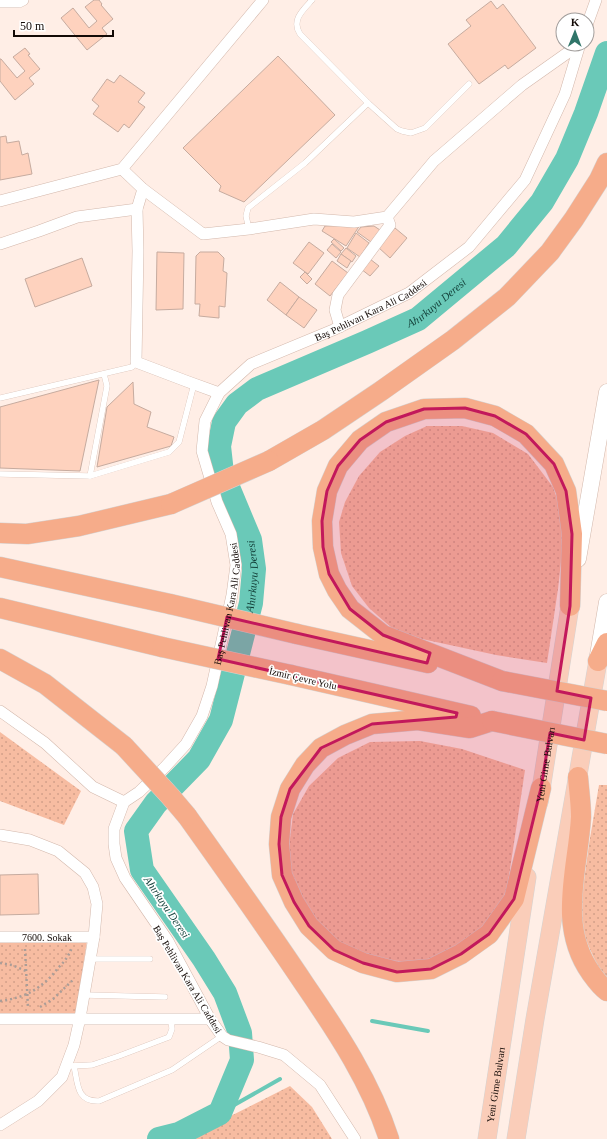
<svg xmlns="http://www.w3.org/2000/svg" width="607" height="1139" viewBox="0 0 607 1139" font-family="'Times New Roman',serif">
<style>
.grass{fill:url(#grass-dots)}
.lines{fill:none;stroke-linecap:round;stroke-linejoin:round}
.stream{stroke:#6ac9b8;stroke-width:4}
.river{stroke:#6ac9b8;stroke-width:24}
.building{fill:#fed2be;stroke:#c6ab9f}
.service-casing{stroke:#d3b8ac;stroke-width:6}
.minor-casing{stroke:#d3b8ac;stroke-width:12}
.secondary-casing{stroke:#d3b8ac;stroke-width:17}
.primary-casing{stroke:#d5d3d2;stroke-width:19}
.motorway-casing{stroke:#d5d3d2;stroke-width:21}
.path{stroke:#ab9d97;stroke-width:2.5;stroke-dasharray:2 3;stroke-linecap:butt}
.service{stroke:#fff;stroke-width:5.5}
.minor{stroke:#fff;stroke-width:11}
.secondary{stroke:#fff;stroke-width:16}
.primary{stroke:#facdb9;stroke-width:18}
.motorway{stroke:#f6ac8a;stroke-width:20}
.motorway-bridge-casing{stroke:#d5d3d2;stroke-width:21;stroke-linecap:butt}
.motorway-bridge{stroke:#f6ac8a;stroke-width:20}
.marked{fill:#c2185b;fill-opacity:0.2;stroke:#c2185b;stroke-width:3;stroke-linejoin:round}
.labels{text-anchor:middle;stroke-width:3.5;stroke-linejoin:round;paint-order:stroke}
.street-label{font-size:10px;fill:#130a06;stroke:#fff}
.water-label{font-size:11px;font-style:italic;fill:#123f38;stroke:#fff}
</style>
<defs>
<pattern id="grass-dots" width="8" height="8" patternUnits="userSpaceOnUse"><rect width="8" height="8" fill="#f7bca1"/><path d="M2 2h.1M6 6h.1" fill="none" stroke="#d3a089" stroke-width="1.8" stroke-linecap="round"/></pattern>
</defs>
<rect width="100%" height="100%" fill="#ffeee6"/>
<g class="grass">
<polygon points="427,426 462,426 493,433 528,454 553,487 562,513 563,544 558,589 547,663 496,655 422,639 393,629 369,608 352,586 341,553 339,522 345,502 359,476 380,452 405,436"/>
<polygon points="0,732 81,791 64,825 0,801"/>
<polygon points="420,741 462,749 525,770 507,889 494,917 472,941 425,962 377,960 337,943 315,919 291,882 289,847 293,814 309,786 338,758 370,742"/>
<polygon points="599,785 607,785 607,981 603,978 583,934 581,902 589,844"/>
<polygon points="87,940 75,1022 0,1022 0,941"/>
<polygon points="290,1086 312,1107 332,1139 185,1139"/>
</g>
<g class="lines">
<g class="stream">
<polyline points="372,1021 428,1031"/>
<polyline points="220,1113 280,1079"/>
</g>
<path class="river" id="s1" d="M 159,1139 L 179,1134 L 220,1113 L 242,1060 L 240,1033 L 225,993 L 204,959 L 142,870 L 136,831 L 156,803 L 199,759 L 221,720 L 251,603 L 254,569 L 250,540 L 222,473 L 219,446 L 224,422 L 237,404 L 257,389 L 367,342 L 418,319 L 506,246 L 542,202 L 567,159 L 586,113 L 607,53"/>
</g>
<g class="building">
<polygon points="94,0 99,0 102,4 101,5 113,19 102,28 107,34 87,50 61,18 73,8 89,28 97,21 85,7"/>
<polygon points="491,1 497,9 503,4 536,48 508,69 505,65 479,84 448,44 471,26 466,20"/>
<polygon points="25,48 30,54 28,55 40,69 29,78 34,84 15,100 0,81 0,59 1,59 17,78 25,71 13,57"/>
<polygon points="278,56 335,115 244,202 219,191 221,186 183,148"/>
<polygon points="120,75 145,93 138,102 145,107 129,128 124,124 118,132 93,114 99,106 92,100 107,79 114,83"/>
<polygon points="6,136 7,143 19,141 22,155 28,153 32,174 0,180 0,137"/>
<polygon points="360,225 346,246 322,231 325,226"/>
<polygon points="374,226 380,230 371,242 357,232 361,227"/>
<polygon points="395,228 407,238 390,258 378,247"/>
<polygon points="356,233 369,243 360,257 347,248"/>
<polygon points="334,239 344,248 341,251 331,242"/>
<polygon points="309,242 324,253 308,274 293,263"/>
<polygon points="332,244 341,252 336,258 327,250"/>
<polygon points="346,248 356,256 352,262 341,254"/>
<polygon points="157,252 184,253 183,309 156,310"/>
<polygon points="200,252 218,252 224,258 223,271 227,273 225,307 219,306 219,318 199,316 200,304 195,304 196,256"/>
<polygon points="341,254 351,261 347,268 337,261"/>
<polygon points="82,258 92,286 35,307 25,279"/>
<polygon points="370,259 379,266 370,276 361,269"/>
<polygon points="332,261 348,273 330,296 315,284"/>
<polygon points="305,272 312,279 307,284 300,277"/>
<polygon points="280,282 299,297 286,315 267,300"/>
<polygon points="299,297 317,310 304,328 286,315"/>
<polygon points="99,380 80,471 0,468 0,407"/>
<polygon points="133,382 134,404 151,412 147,427 174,437 171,446 97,467 107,407"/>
<polygon points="38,874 39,914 0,915 0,875"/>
</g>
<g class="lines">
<g class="service-casing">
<g id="service">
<path d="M 312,0 C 303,10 291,20 300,34 L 368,103 L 397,129 L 402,131 L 411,133 L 425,128 L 469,84"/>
<polyline points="249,229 246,216 248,208 305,163 368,103"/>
<polyline points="0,398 132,367 136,362"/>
<polyline points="0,474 90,476 169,452 179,442 194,384"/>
<polyline points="90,476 107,386 104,374"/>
<polyline points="91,959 150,959"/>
<polyline points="85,995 165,997"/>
<polyline points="71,1066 92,1065 119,1056 169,1037 172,1029 171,1019"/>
<path d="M 74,1066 C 78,1083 76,1102 99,1101 L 172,1070 L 222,1036"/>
</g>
</g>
<g class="minor-casing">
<g id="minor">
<polyline points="0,2 19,2 23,0"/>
<polyline points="587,25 596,0"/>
<polyline points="143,189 203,234 249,229 314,219 354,222 387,217 434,161 522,85 580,44"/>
<polyline points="0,201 122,169 263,0"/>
<polyline points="137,209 138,251 136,362 186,381 219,393"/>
<polyline points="0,244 39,231 77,217 137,209 143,189 122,169"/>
<polyline points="340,327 335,310 338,295 390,225 387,217"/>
<polyline points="0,711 45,743 93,787 124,802"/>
<polyline points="0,835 30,840 58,851 85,873 93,887 97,904 94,937 80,1018 74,1045 62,1077 38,1101 0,1125"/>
<path id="s2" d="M 0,937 L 94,937"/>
<polyline points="0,1019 210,1019"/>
<path id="s3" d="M 355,1139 L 320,1085 L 284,1055 L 258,1047 L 228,1040 L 222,1036 L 210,1019 L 168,941 L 125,878 L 116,858 L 114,844 L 114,829 L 124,802 L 139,792 L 165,767 L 186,744 L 202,716 L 212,686 L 232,595 L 236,565 L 231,534 L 217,502 L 202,451 L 205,421 L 219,393 L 251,364 L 333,330 L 409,293 L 469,247 L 525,180 L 565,94 L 580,44"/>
</g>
</g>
<g class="secondary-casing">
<g id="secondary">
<polyline points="578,559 607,392"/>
<polyline points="598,655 607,602"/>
</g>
</g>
<g class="primary-casing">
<g id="primary">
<path id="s4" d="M 539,802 L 570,606"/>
<path id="s5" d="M 487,1139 L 527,877"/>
<polyline points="516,1139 535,1019 598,661"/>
</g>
</g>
<g class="motorway-casing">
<g id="motorway">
<polyline points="269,461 323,430 381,391 453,340 507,297 550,252 574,219 599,180 607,163"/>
<polyline points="0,533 27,534 79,526 171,504"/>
<polyline points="0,567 170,604"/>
<polyline points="0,608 162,647"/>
<polyline points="297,634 428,663"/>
<polyline points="0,659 45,684 124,746"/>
<polyline points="598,661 607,643"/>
<polyline points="291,675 471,716"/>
<polyline points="502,681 383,635 350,609 337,590 329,574 323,547 322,521 327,491 338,466 360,440 386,422 424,409 465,408 495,416 526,434 554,464 566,491 572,534 570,606"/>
<polyline points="492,721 470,728 418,720 372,724 345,735 321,748 305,765 290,789 281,817 279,844 282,875 294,902 309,926 334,950 363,963 397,972 431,969 461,954 489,934 514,899 541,788"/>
<path d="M 578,777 C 579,790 581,804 581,817 C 578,870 557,925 591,973 C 596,980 600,986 607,991"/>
<path d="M 187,816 C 227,872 267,928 305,985 C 338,1033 371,1083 389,1139"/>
</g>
</g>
<g class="path">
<polyline points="25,949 28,1008"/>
<polyline points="0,963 12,965 26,971"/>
<path d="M 0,1001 C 25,998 43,988 58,968 C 64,962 69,956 72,947"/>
<polyline points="40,1007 53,999 74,979"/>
</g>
<use href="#service" class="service"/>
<use href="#minor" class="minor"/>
<use href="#secondary" class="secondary"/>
<use href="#primary" class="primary"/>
<use href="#motorway" class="motorway"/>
<g class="motorway-bridge-casing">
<g id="motorway-bridge">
<polyline points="171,504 269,461"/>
<polyline points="170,604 297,634"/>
<polyline points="162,647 291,675"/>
<polyline points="502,681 607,701"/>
<polyline points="492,721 607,744"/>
<polyline points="124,746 170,796 187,816"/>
</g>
</g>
<use href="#motorway-bridge" class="motorway-bridge"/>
</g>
<path class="marked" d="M 465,408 L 495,416 L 526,434 L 554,464 L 566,491 L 572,534 L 570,606 L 557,691 L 591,698 L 584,740 L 550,733 L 541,788 L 514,899 L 489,934 L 461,954 L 431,969 L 397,972 L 363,963 L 334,950 L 309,926 L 294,902 L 282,875 L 279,844 L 281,817 L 290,789 L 321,748 L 372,724 L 456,717 L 457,713 L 218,659 L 227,617 L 427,663 L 430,653 L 383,635 L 350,609 L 329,574 L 323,547 L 322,521 L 327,491 L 338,466 L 360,440 L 386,422 L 424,409 Z"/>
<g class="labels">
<g class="street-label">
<text dy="4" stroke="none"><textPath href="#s3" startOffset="1070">Baş Pehlivan Kara Ali Caddesi</textPath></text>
<text dy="4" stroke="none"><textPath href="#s3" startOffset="675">Baş Pehlivan Kara Ali Caddesi</textPath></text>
<text transform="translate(303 678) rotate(13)" y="4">İzmir Çevre Yolu</text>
<text dy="4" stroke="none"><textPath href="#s4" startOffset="38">Yeni Girne Bulvarı</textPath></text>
<text dy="4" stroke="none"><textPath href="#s2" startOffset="47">7600. Sokak</textPath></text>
<text transform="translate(188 979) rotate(59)" y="4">Baş Pehlivan Kara Ali Caddesi</text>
<text dy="4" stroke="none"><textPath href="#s5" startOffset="55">Yeni Girne Bulvarı</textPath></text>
</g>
<g class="water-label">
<text dy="4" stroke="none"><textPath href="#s1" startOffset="1078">Ahırkuyu Deresi</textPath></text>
<text dy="4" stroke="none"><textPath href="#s1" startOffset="670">Ahırkuyu Deresi</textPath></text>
<text transform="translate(167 907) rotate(56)" y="4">Ahırkuyu Deresi</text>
</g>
</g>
<g transform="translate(575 32) rotate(1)"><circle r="19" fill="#ffffff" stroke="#a19d9b"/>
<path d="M0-3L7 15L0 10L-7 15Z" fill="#307569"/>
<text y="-6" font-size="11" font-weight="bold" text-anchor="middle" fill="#130a06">K</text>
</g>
<path d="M14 30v6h99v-6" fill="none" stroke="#130a06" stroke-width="2"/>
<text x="20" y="30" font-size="12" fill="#130a06" stroke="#ffffff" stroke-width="3" paint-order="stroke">50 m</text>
</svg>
